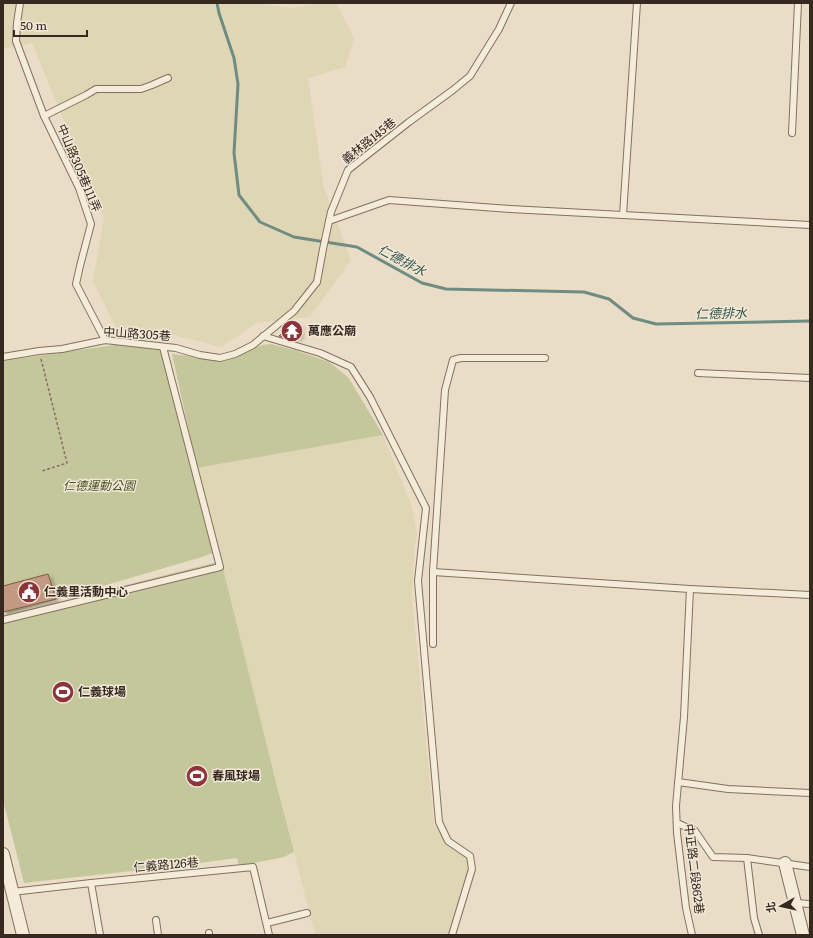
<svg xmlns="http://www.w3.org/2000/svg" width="813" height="938" viewBox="0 0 813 938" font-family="Literata,'Noto Sans TC',serif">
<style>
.farmland{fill:#dfd6b5}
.green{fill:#c4c79c}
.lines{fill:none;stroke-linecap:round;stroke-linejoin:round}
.stream{stroke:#6f8c83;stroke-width:3}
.building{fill:#c49981;stroke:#805a46;filter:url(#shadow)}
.lane-casing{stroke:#84705e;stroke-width:8}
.street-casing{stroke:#84705e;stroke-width:14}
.path{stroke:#84705e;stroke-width:1.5;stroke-dasharray:3 2;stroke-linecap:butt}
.lane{stroke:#f5ebd9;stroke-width:6}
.street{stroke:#f5ebd9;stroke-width:12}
.labels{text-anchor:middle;stroke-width:3;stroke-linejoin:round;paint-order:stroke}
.street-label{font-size:12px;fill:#352920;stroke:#f2e8d6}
.poi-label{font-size:12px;font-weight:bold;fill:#352920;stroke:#f2e8d6;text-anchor:start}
.park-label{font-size:12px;font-style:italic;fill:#485029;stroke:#f2e8d6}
.water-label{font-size:13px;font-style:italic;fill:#31544f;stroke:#f2e8d6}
</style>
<defs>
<filter id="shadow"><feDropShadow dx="3" dy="3" stdDeviation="2" flood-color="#0004"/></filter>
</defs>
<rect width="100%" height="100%" fill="#eaddc7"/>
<g class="farmland">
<polygon points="3,3 258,3 290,8 319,3 336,3 354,38 345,67 308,78 324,188 351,260 310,317 256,323 222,347 169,334 117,330 93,281 104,218 32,43 3,49"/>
<polygon points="383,435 411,504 417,532 414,554 412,597 434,824 441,832 465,854 470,864 468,876 453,935 315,935 197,468"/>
</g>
<g class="green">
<polygon points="128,343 165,349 213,553 202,557 7,614 3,601 3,361"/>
<polygon points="270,344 295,350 329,362 348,377 383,435 197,468 172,354 219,359 244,352 262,345"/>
<polygon points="221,561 277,786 294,852 284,857 239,866 237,858 186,865 24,883 3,800 3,616"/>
</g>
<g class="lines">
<polyline class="stream" points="217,3 219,13 234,58 238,84 234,153 239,195 260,222 294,237 357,247 422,283 446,289 584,292 609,299 633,318 656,324 810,321"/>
</g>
<g class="building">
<polygon points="299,324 300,336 287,338 279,336 290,326"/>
<polygon points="48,574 56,599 3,612 3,586"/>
</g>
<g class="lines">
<g class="lane-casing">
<g id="lane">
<polyline points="20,3 17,23 16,41 44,116 79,188 91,224 80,266 76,284 105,340"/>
<polyline points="44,116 86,95 96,89 141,89 152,85 168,78"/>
<polyline points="792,133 798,3"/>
<polyline points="623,215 637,3"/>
<polyline points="329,221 389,200 510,209 810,225"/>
<polyline points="263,336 320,353 351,367 370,397 426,508 418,581 439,822 448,841 470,856 472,869 452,935"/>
<polyline points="3,357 39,351 62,349 105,340 176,348 200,355 220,358 235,354 253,345 294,311 317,282 323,249 331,212 348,170 409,122 453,90 470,76 499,29 511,3"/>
<polyline points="698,373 810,378"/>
<polyline points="433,572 690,589 810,595"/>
<polyline points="690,589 684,717 676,806 677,833 686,908 692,935"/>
<polyline points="3,620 220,567 163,347"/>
<polyline points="433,644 433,572 445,390 453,360 461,358 545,358"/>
<polyline points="678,782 728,789 810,793"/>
<polyline points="677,823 695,831 713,857 747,858 810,867"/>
<polyline points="747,858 754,918 759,935"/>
<polyline points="91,883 100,935"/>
<polyline points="12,892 91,883 253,867 269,935"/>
<polyline points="795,903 810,904"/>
<polyline points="156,920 158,935"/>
<polyline points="267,923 307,913"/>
<polyline points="209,933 209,935"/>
</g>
</g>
<g class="street-casing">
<g id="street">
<polyline points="3,854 23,935"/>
<polyline points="785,863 803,935"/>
</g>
</g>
<polyline class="path" points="41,359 67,463 42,471"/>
<use href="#lane" class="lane"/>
<use href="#street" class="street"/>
</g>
<defs>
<g id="temple-disc" transform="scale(1.15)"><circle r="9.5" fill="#8d343a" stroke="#f2e8d6"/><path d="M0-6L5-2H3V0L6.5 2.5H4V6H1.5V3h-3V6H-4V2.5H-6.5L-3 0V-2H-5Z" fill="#fff"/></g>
<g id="civic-disc" transform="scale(1.15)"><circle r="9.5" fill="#8d343a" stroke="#f2e8d6"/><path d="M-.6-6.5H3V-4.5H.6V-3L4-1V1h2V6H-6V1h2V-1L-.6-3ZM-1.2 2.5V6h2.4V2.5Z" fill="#fff"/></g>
<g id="stadium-disc" transform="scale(1.15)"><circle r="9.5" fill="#8d343a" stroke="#f2e8d6"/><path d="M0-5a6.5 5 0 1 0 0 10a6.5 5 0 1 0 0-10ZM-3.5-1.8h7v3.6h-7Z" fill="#fff"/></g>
</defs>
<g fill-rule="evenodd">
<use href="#temple-disc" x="292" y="331"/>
<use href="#civic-disc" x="29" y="592"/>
<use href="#stadium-disc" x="63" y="692"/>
<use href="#stadium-disc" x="197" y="776"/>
</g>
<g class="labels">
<g class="street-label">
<text transform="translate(369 141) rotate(-39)" y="4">義林路145巷</text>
<text transform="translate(79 168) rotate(67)" y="4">中山路305巷111弄</text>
<text transform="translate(137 334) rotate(4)" y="4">中山路305巷</text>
<text transform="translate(166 865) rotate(-5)" y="4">仁義路126巷</text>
<text transform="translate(694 869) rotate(83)" y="4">中正路二段862巷</text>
</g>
<g class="poi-label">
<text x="308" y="335">萬應公廟</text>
<text x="44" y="596">仁義里活動中心</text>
<text x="78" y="696">仁義球場</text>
<text x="212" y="780">春風球場</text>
</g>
<g class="park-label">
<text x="99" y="490">仁德運動公園</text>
</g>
<g class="water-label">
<text transform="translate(402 260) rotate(28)" y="5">仁德排水</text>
<text transform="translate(721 313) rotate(-1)" y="5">仁德排水</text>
</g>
</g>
<rect width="813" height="938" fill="none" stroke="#352920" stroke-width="8"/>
<g transform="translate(781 906) rotate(262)" stroke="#f2e8d6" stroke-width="3" paint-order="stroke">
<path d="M0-3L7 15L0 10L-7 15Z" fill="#352920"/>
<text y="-6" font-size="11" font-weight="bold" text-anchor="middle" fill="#352920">北</text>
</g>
<path d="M14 30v6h73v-6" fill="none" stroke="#352920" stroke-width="2"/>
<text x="20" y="30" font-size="12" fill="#352920" stroke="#f2e8d6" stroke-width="3" paint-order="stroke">50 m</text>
</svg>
